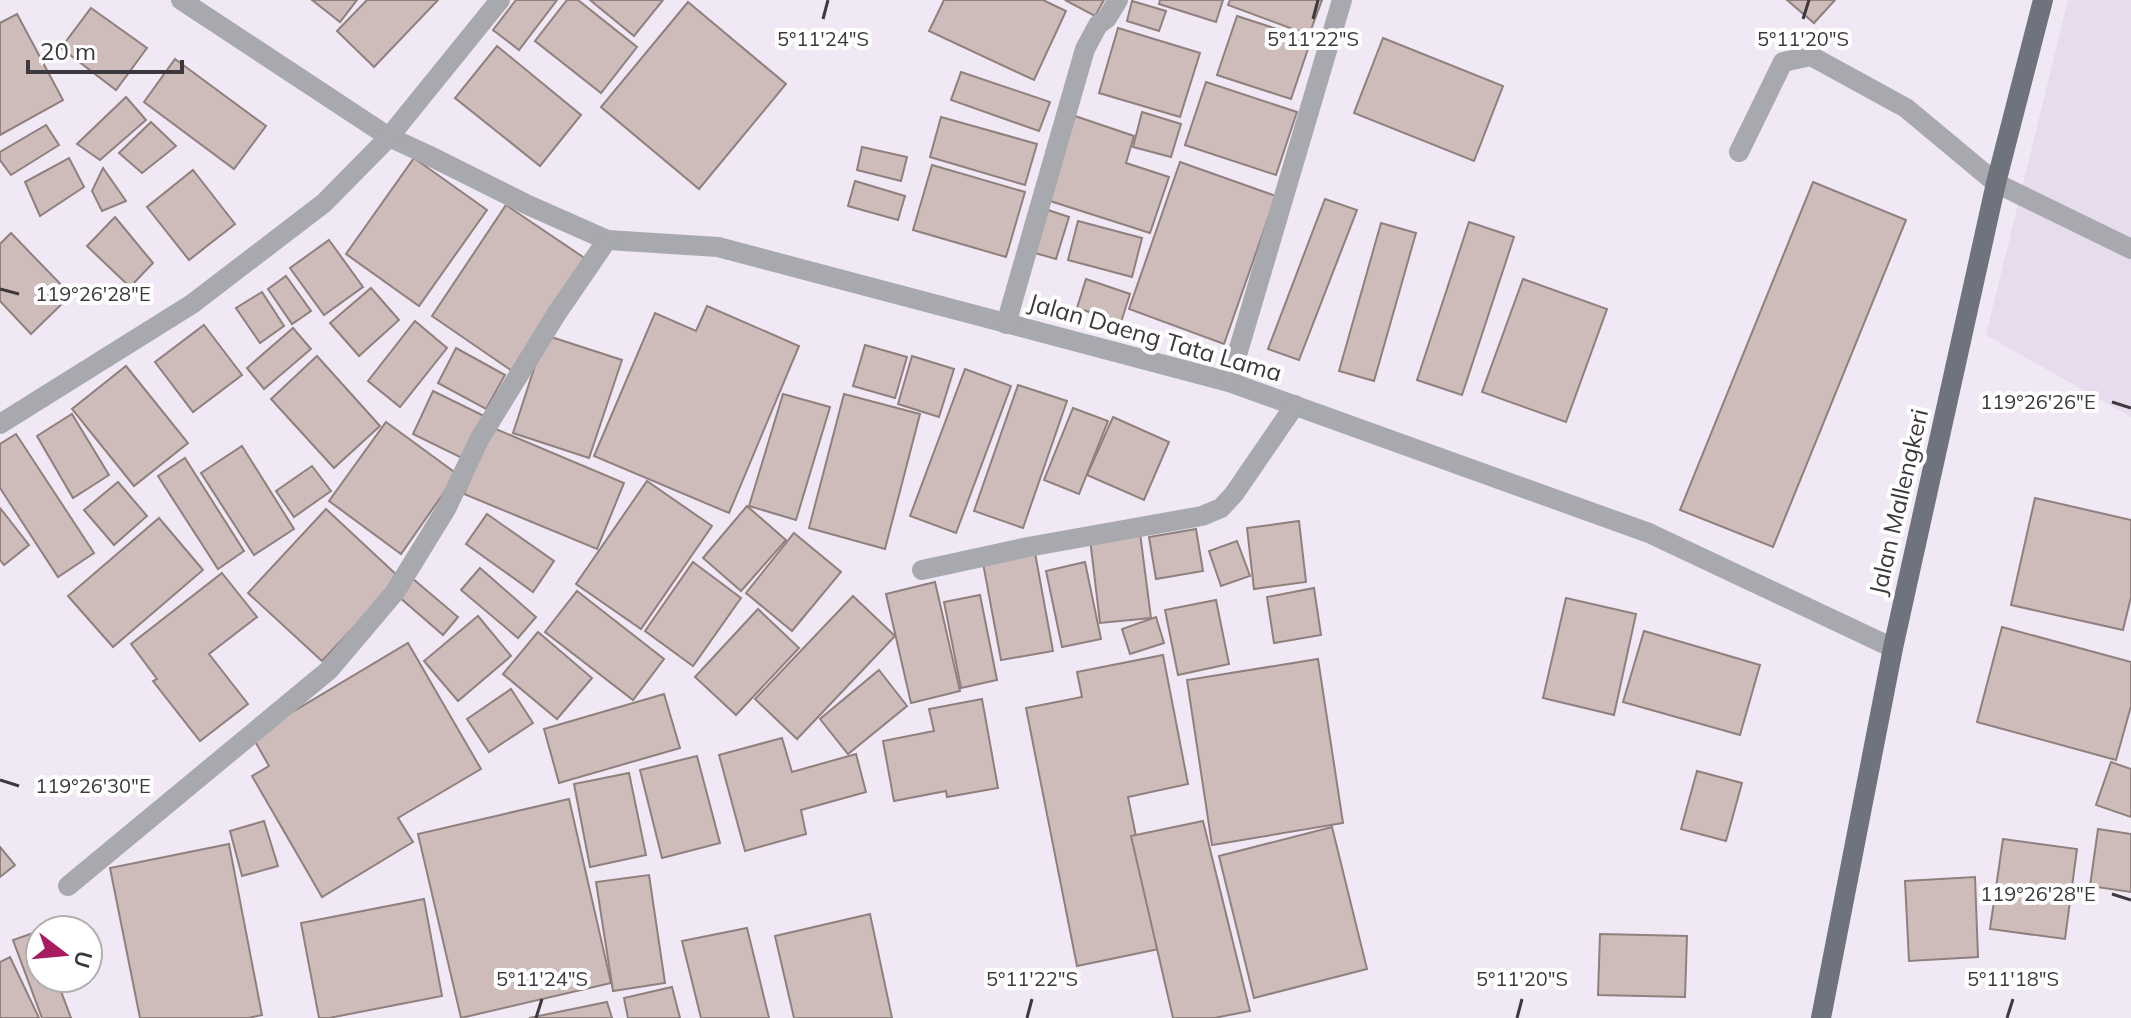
<svg xmlns="http://www.w3.org/2000/svg" width="2131" height="1018" viewBox="0 0 2131 1018" font-family="Mulish,sans-serif">
<style>
.built{fill:#e7dbee}
.building{fill:#cdbcba;stroke:#8f807e;stroke-width:2}
.lines{fill:none;stroke-linecap:round;stroke-linejoin:round}
.service{stroke:#a7a9af;stroke-width:20}
.minor{stroke:#a7a9af;stroke-width:20}
.primary{stroke:#6f737d;stroke-width:20}
.ticks{fill:none;stroke:#3c383d;stroke-width:3}
.labels{text-anchor:middle;stroke-width:8;stroke-linejoin:round;paint-order:stroke}
.street-label{font-size:24px;fill:#3c383d;stroke:#fff}
.ticks-label{font-size:20px;text-anchor:middle;fill:#3c383d;stroke:#fff;stroke-width:8;stroke-linejoin:round;paint-order:stroke}
</style>
<rect width="100%" height="100%" fill="#f0e8f4"/>
<polygon class="built" points="2068,0 2131,0 2131,417 1986,335"/>
<g class="building">
<polygon points="312,0 357,0 340,22"/>
<polygon points="367,0 438,0 374,67 337,31"/>
<polygon points="516,0 557,0 519,50 493,30"/>
<polygon points="567,0 578,0 637,47 601,93 535,41"/>
<polygon points="590,0 663,0 634,36"/>
<polygon points="944,0 1043,0 1066,11 1034,80 929,31"/>
<polygon points="1065,0 1104,0 1095,16"/>
<polygon points="1160,0 1223,0 1216,22 1159,4"/>
<polygon points="1230,0 1322,0 1309,35 1228,5"/>
<polygon points="1787,0 1835,0 1814,23"/>
<polygon points="1132,1 1166,11 1159,31 1127,21"/>
<polygon points="688,2 786,84 699,189 601,107"/>
<polygon points="91,8 147,48 116,90 61,48"/>
<polygon points="17,14 63,100 0,135 0,23"/>
<polygon points="1237,16 1311,40 1291,99 1217,75"/>
<polygon points="1118,28 1200,53 1180,117 1099,93"/>
<polygon points="1383,38 1503,86 1474,161 1354,113"/>
<polygon points="497,46 581,115 540,166 455,98"/>
<polygon points="175,59 266,126 234,169 144,102"/>
<polygon points="961,72 1050,102 1039,131 951,100"/>
<polygon points="1206,82 1297,112 1276,175 1185,145"/>
<polygon points="126,97 146,120 100,160 77,144"/>
<polygon points="1142,112 1181,124 1171,157 1133,147"/>
<polygon points="1075,116 1134,136 1126,163 1169,177 1150,233 1047,200"/>
<polygon points="941,117 1037,144 1025,185 930,157"/>
<polygon points="151,122 176,146 142,173 119,153"/>
<polygon points="46,125 59,145 11,175 0,160 0,152"/>
<polygon points="862,147 907,157 901,181 857,170"/>
<polygon points="69,158 84,187 40,216 25,182"/>
<polygon points="414,158 487,210 419,306 346,254"/>
<polygon points="1180,162 1276,196 1224,344 1129,309"/>
<polygon points="932,165 1025,192 1006,257 913,230"/>
<polygon points="103,168 126,201 102,211 92,191"/>
<polygon points="193,170 235,224 189,260 147,207"/>
<polygon points="855,181 905,196 898,220 848,206"/>
<polygon points="1813,182 1906,220 1773,547 1680,510"/>
<polygon points="1325,199 1357,210 1299,360 1268,349"/>
<polygon points="506,205 586,259 512,371 432,316"/>
<polygon points="1048,210 1069,217 1056,259 1035,253"/>
<polygon points="115,217 153,263 130,287 87,246"/>
<polygon points="1078,221 1142,238 1132,277 1068,260"/>
<polygon points="1469,222 1514,237 1462,395 1417,380"/>
<polygon points="1381,223 1416,233 1374,381 1339,371"/>
<polygon points="11,233 71,295 31,334 0,301 0,244"/>
<polygon points="329,240 363,287 324,315 290,268"/>
<polygon points="286,276 311,311 292,324 268,289"/>
<polygon points="1086,279 1130,294 1121,322 1077,308"/>
<polygon points="1523,279 1607,309 1566,422 1482,392"/>
<polygon points="371,288 399,320 359,356 330,323"/>
<polygon points="262,292 284,326 260,343 236,308"/>
<polygon points="707,306 799,346 729,513 594,456 655,313 696,331"/>
<polygon points="415,321 447,348 400,407 368,381"/>
<polygon points="204,325 242,375 193,412 155,362"/>
<polygon points="293,328 311,349 264,389 247,368"/>
<polygon points="545,335 622,360 589,458 513,433"/>
<polygon points="865,345 907,357 895,398 853,386"/>
<polygon points="456,348 505,375 486,409 438,383"/>
<polygon points="317,356 380,426 334,468 271,399"/>
<polygon points="912,356 954,369 939,417 898,404"/>
<polygon points="126,366 188,443 134,486 72,409"/>
<polygon points="965,369 1011,386 956,533 910,516"/>
<polygon points="1018,385 1067,401 1023,528 974,511"/>
<polygon points="433,391 484,416 464,459 413,434"/>
<polygon points="783,394 830,407 796,520 749,506"/>
<polygon points="844,394 920,414 885,549 809,528"/>
<polygon points="1073,408 1108,421 1079,494 1044,480"/>
<polygon points="72,414 109,475 73,498 37,436"/>
<polygon points="1113,417 1169,442 1144,500 1087,475"/>
<polygon points="386,422 457,474 401,554 329,501"/>
<polygon points="491,427 624,483 597,549 464,494"/>
<polygon points="16,434 94,553 58,577 0,488 0,444"/>
<polygon points="242,446 294,529 254,555 201,473"/>
<polygon points="185,458 244,551 218,569 158,476"/>
<polygon points="312,466 331,491 294,517 276,491"/>
<polygon points="647,481 712,526 641,629 576,584"/>
<polygon points="118,482 147,516 114,545 84,510"/>
<polygon points="2035,498 2131,520 2131,597 2123,630 2011,605"/>
<polygon points="747,506 786,540 741,591 703,558"/>
<polygon points="0,508 29,545 4,565 0,560"/>
<polygon points="326,509 400,578 322,661 248,593"/>
<polygon points="487,514 554,561 533,592 466,544"/>
<polygon points="159,518 203,570 113,647 68,596"/>
<polygon points="1299,521 1306,582 1254,589 1247,528"/>
<polygon points="1196,529 1203,571 1156,579 1149,537"/>
<polygon points="794,533 841,572 792,631 746,593"/>
<polygon points="1140,533 1151,618 1100,623 1090,539"/>
<polygon points="1237,541 1250,576 1221,586 1209,551"/>
<polygon points="1035,553 1053,651 1001,660 983,563"/>
<polygon points="693,562 741,598 693,666 645,631"/>
<polygon points="1085,562 1101,639 1062,647 1046,571"/>
<polygon points="480,568 536,617 518,638 461,590"/>
<polygon points="222,573 257,617 209,654 248,704 200,741 153,681 157,679 131,644"/>
<polygon points="412,578 458,617 443,635 398,596"/>
<polygon points="935,582 960,691 911,703 886,594"/>
<polygon points="1314,588 1321,635 1274,643 1267,597"/>
<polygon points="577,591 664,659 633,700 545,632"/>
<polygon points="980,595 997,680 961,688 944,602"/>
<polygon points="853,596 895,636 797,739 755,699"/>
<polygon points="1566,598 1636,614 1614,715 1543,698"/>
<polygon points="1216,600 1229,664 1178,675 1165,610"/>
<polygon points="758,609 799,648 736,715 695,677"/>
<polygon points="478,616 511,656 458,701 424,661"/>
<polygon points="1156,617 1164,643 1130,654 1122,629"/>
<polygon points="2002,627 2131,662 2131,706 2116,760 1977,722"/>
<polygon points="1644,631 1760,665 1740,735 1623,702"/>
<polygon points="538,632 592,678 557,719 503,674"/>
<polygon points="408,643 481,769 398,818 413,842 322,897 252,776 269,766 252,736"/>
<polygon points="1163,655 1188,784 1128,797 1159,949 1077,966 1026,708 1082,697 1077,672"/>
<polygon points="1318,659 1343,823 1212,845 1187,680"/>
<polygon points="879,670 907,706 848,754 820,719"/>
<polygon points="511,689 533,723 489,752 467,719"/>
<polygon points="664,694 680,748 559,783 544,729"/>
<polygon points="982,699 998,788 947,797 946,791 894,801 883,741 934,731 929,709"/>
<polygon points="782,738 792,772 856,754 866,792 801,810 806,834 745,851 719,755"/>
<polygon points="697,756 720,843 662,858 640,770"/>
<polygon points="2111,762 2131,769 2131,817 2096,805"/>
<polygon points="1697,771 1742,783 1726,841 1681,829"/>
<polygon points="629,773 646,855 590,867 574,784"/>
<polygon points="569,799 611,983 461,1018 418,834"/>
<polygon points="264,821 278,866 242,876 230,831"/>
<polygon points="1203,821 1250,1011 1214,1018 1173,1018 1131,836"/>
<polygon points="1332,827 1367,969 1254,998 1219,856"/>
<polygon points="2098,829 2131,834 2131,892 2090,886"/>
<polygon points="2003,839 2077,849 2065,939 1990,929"/>
<polygon points="229,844 262,1015 248,1018 140,1018 110,868"/>
<polygon points="0,847 15,865 0,877"/>
<polygon points="649,875 665,983 613,991 596,882"/>
<polygon points="1975,877 1978,957 1909,961 1905,881"/>
<polygon points="424,899 442,996 329,1018 319,1018 301,923"/>
<polygon points="870,914 892,1018 794,1018 775,936"/>
<polygon points="747,928 769,1018 701,1018 682,941"/>
<polygon points="39,931 40,978 56,978 71,1018 42,1018 13,940"/>
<polygon points="1600,934 1687,936 1685,997 1598,995"/>
<polygon points="10,957 39,1018 0,1018 0,962"/>
<polygon points="672,987 680,1018 628,1018 624,998"/>
<polygon points="607,1002 612,1018 529,1018"/>
</g>
<g class="lines">
<polyline class="service" points="1739,152 1783,62 1811,56 1906,108 1996,183 2131,249"/>
<g class="minor">
<polyline points="181,0 389,137 428,155 528,205 607,240 718,247 1229,382 1649,533 1893,648"/>
<polyline points="1006,324 1085,49 1098,25 1107,18 1118,0"/>
<polyline points="1229,382 1342,0"/>
<polyline points="0,424 192,304 324,203 389,137 500,0"/>
<polyline points="922,570 1028,547 1202,516 1221,508 1234,494 1295,405"/>
<polyline points="68,886 329,670 395,592 446,509 480,438 557,313 607,240"/>
</g>
<polyline class="primary" points="1821,1018 1893,648 1996,183 2043,0"/>
</g>
<path class="ticks" d="M 823,19 L 828,0M 1313,19 L 1318,0M 1803,19 L 1809,0M 0,289 L 19,294M 2112,402 L 2131,408M 0,780 L 19,786M 2112,894 L 2131,900M 536,1018 L 542,999M 1027,1018 L 1032,999M 1517,1018 L 1522,999M 2007,1018 L 2013,999"/>
<g class="labels">
<g class="street-label">
<text transform="translate(1155 338) rotate(16)" y="8">Jalan Daeng Tata Lama</text>
<text transform="translate(1899 502) rotate(-77)" y="8">Jalan Mallengkeri</text>
</g>
</g>
<g class="ticks-label">
<text x="823" y="46">5°11'24"S</text>
<text x="1313" y="46">5°11'22"S</text>
<text x="1803" y="46">5°11'20"S</text>
<text x="93" y="301">119°26'28"E</text>
<text x="2038" y="409">119°26'26"E</text>
<text x="93" y="793">119°26'30"E</text>
<text x="2038" y="901">119°26'28"E</text>
<text x="542" y="986">5°11'24"S</text>
<text x="1032" y="986">5°11'22"S</text>
<text x="1522" y="986">5°11'20"S</text>
<text x="2013" y="986">5°11'18"S</text>
</g>
<g transform="translate(64 954) rotate(106)"><circle r="38" fill="#ffffff" stroke="#b1afb1" stroke-width="2"/>
<path d="M0-6L14 30L0 20L-14 30Z" fill="#a71b5f"/>
<text y="-12" font-size="22" font-weight="bold" text-anchor="middle" fill="#3c383d">U</text>
</g>
<path d="M28 60v12h154v-12" fill="none" stroke="#3c383d" stroke-width="4"/>
<text x="40" y="60" font-size="24" fill="#3c383d" stroke="#ffffff" stroke-width="6" paint-order="stroke">20 m</text>
</svg>
